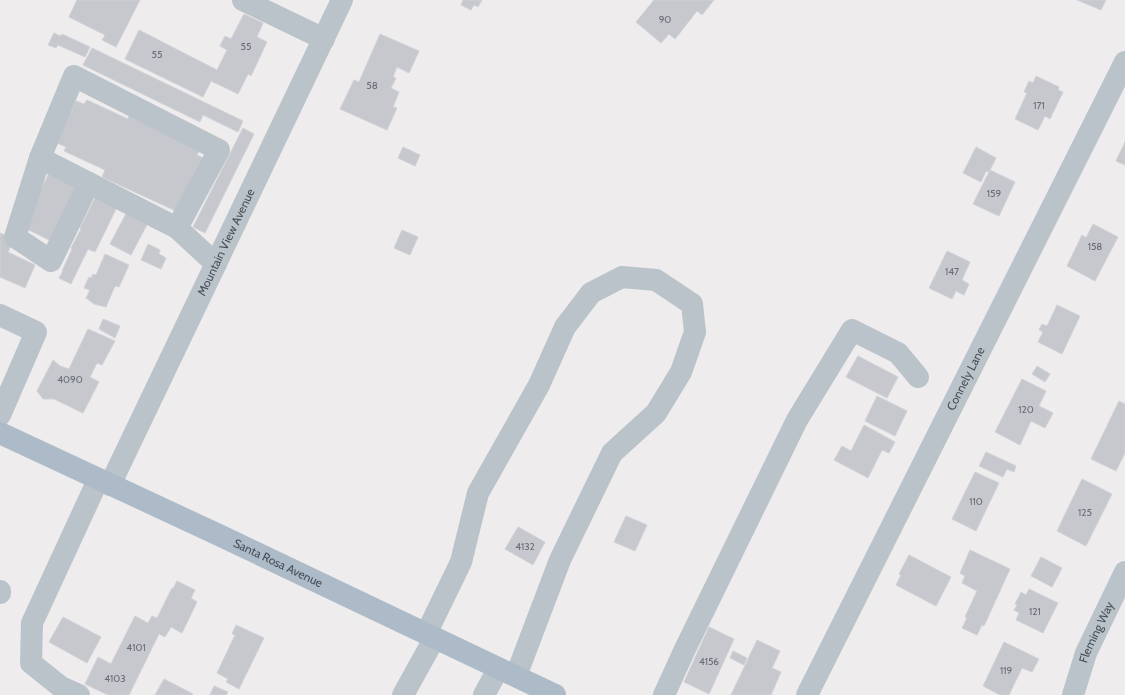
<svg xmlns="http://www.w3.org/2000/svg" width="1125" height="695" viewBox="0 0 1125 695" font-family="Cabin,sans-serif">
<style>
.building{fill:#c7c8ce;stroke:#d0d2d7}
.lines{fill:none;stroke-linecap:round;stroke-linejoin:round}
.minor{stroke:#bbc3ca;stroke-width:22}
.major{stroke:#adbbc9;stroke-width:22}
.labels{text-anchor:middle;stroke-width:4;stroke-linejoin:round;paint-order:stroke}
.number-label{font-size:10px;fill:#666d75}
.street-label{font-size:12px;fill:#464f57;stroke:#fff}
</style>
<rect width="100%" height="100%" fill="#eeecec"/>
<g class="building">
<polygon points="77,0 140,0 116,47 102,40 105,35 69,17"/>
<polygon points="463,0 482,0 478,7 474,5 471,10 461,5"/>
<polygon points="654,0 714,0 702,15 697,11 675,39 669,34 661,43 636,22"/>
<polygon points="1077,0 1106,0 1101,10"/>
<polygon points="244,14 263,23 257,37 267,42 251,76 248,74 238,94 211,81 203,97 125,59 139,30 217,70 227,50 220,46 225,36 231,39"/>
<polygon points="54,33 60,36 62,34 90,47 85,57 58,45 56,48 48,45"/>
<polygon points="380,34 419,51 409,73 397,67 393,77 396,78 391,88 399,92 393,107 397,108 387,130 340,109 354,80 359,82"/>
<polygon points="92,48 243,121 238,132 203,115 200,122 83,65"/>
<polygon points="1036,76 1059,87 1058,90 1063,92 1050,119 1045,116 1038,130 1015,119 1027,93 1024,92 1029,81 1033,83"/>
<polygon points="87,100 128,119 129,116 200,149 197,155 203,158 178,212 102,177 105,170 64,151 66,147 57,143 76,101 84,104"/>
<polygon points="243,128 254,134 205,233 193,227"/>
<polygon points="1125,142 1125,165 1116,161"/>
<polygon points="403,147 420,155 415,166 398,158"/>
<polygon points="976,147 996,158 989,172 986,171 981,182 963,173"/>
<polygon points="990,170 1015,182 999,216 973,204"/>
<polygon points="49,173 77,186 51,241 23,227"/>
<polygon points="97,194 118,205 95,252 88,249 71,284 59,278 63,271 62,271 72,249 71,248 81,229 80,228"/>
<polygon points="128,210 149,221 131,255 110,244"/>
<polygon points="1093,224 1118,237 1095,281 1067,266 1082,235 1086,238"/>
<polygon points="402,230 418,237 410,255 394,248"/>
<polygon points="0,233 14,239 8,252 35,265 25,288 0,277"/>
<polygon points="148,244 160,250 159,254 166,258 161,269 141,260"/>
<polygon points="947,251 970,262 962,280 969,284 964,295 956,291 952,299 929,288"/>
<polygon points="105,254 129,265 119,287 115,286 106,307 94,304 86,298 90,290 84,288 89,277 91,278 93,274 96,275"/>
<polygon points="1057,305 1080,316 1062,354 1038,342 1043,332 1039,330 1042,324 1047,326"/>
<polygon points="103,319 120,326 115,338 99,329"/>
<polygon points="88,329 115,341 102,365 97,363 90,377 99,382 83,413 54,399 43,399 37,391 53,360 60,366 69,369"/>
<polygon points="858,356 898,377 887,398 846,377"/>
<polygon points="1037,366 1050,374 1045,382 1032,374"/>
<polygon points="1022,379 1046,391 1039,406 1053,413 1045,428 1031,421 1020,445 995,432"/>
<polygon points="877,396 907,411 895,436 865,421"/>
<polygon points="1119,401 1125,404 1125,453 1116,471 1091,459"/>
<polygon points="864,425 895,442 889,453 882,450 868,478 834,460 842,446 851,451"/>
<polygon points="986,452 1016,466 1014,472 1007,469 1003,477 979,466"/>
<polygon points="975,472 999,483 976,531 952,519"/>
<polygon points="1082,479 1112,494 1086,546 1057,531"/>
<polygon points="626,516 647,525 635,551 614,542"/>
<polygon points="518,527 545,542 533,565 505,549"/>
<polygon points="970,550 1010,569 984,626 982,625 977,635 962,628 967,618 965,617 977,591 962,583 965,576 960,573"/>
<polygon points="909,555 951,577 936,606 896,585 901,575 899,574"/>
<polygon points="1041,557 1062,568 1052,587 1031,576"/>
<polygon points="177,581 195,590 191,598 197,602 182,633 171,627 165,637 159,634 129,695 108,695 85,684 98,657 111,664 135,616 148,623 152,616 157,618 172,588 173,589"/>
<polygon points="1029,589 1058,603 1043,633 1016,620 1019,613 1014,610 1017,605 1015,604 1021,592 1026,595"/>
<polygon points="63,617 101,637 87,663 49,642"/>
<polygon points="236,625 264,638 239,689 226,682 228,679 217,673 235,635 232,634"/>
<polygon points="709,627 734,639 709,694 684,682"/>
<polygon points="757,640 780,651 772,668 781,672 771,695 731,695"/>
<polygon points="1004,642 1039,659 1032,672 1022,668 1009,695 1000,695 983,686"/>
<polygon points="733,651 747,658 744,665 730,658"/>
<polygon points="164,679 193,694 192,695 155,695"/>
<polygon points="214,686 228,692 226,695 210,695"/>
</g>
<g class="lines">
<g class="minor">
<polyline points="243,0 324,39"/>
<polyline points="40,158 15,237 51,261 89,183"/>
<polyline points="177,228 219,150 74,76 40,158 177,228 216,264"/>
<polyline points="0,315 36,332 0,415"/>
<path id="s1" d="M 110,485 L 342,0"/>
<polyline points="0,593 0,591"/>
<polyline points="426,634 461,562 478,493 539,385 565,327 591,293 622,277 656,280 692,304 695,332 681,372 656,413 612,453 560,560 516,676"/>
<polyline points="79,695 61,687 31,663 32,623 98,480"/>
<polyline points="403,695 434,639"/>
<polyline points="484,695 498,669"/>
<polyline points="664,695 685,649 797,420 852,330 898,353 918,377"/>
<path id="s2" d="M 807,695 L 1125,62"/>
<path id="s3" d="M 1073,695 L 1086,653 L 1125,572"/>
</g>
<path class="major" id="s4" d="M 0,433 L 221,536 L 555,695"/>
</g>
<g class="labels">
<g class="number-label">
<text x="665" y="23">90</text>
<text x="246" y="50">55</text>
<text x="157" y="58">55</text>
<text x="372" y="89">58</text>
<text x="1039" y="109">171</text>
<text x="994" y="197">159</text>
<text x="1095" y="250">158</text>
<text x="952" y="275">147</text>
<text x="70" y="383">4090</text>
<text x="1026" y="413">120</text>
<text x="976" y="505">110</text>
<text x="1085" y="516">125</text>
<text x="525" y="550">4132</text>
<text x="1035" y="615">121</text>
<text x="136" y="651">4101</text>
<text x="709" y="665">4156</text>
<text x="1006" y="674">119</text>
<text x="115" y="682">4103</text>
</g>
<g class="street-label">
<text dy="4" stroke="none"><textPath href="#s1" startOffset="269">Mountain View Avenue</textPath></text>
<text dy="4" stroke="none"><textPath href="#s2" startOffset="354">Connely Lane</textPath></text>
<text dy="4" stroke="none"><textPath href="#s4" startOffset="307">Santa Rosa Avenue</textPath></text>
<text dy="4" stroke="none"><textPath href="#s3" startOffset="67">Fleming Way</textPath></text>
</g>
</g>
</svg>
